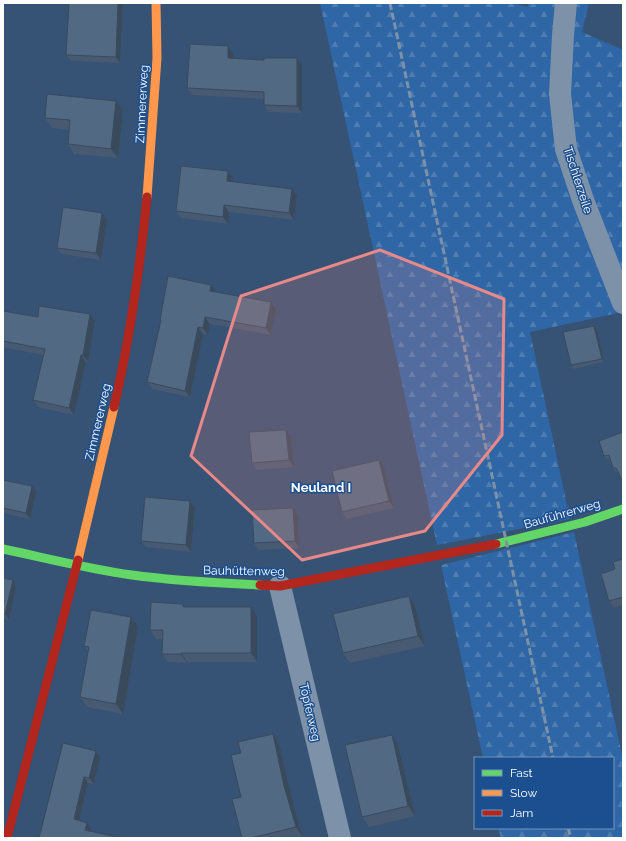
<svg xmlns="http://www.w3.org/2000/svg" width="626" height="841" viewBox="0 0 626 841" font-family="Raleway,sans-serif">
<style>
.forest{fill:url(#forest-firs)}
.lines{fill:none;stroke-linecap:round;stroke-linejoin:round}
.street{stroke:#7d92a8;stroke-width:22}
.fast{stroke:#63d668;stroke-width:9}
.slow{stroke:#ff974d;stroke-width:9}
.jam{stroke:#b3261e;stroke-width:9}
.rail{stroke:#7e92a7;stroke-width:3;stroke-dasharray:7 3;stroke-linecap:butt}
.wall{fill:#475a72}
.shaded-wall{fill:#394a5c}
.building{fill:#526984;stroke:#394a5c}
.marked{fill:#e88989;fill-opacity:0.2;stroke:#e88989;stroke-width:3;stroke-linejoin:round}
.labels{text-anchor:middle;stroke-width:3;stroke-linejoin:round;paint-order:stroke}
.street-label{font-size:12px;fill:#fff;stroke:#1b4f8f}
.neighbourhood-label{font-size:13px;font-weight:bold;fill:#fff;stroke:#1b4f8f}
</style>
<defs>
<pattern id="forest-firs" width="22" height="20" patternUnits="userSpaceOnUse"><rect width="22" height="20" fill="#2f66a5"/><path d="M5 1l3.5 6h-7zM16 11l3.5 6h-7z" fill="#4e7db2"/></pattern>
</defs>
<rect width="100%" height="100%" fill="#365274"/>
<g class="forest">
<polygon points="320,3 514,3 527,7 529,3 589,3 582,32 623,50 623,312 530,332 570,519 437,545"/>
<polygon points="574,532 623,760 623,838 501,838 498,828 613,828 613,758 483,758 441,565"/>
</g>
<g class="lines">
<g class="street">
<polyline points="566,3 563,35 560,94 566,149 583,200 623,303"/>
<polyline points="280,586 340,838"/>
</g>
<g class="fast">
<polyline points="496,544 585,522 623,509"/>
<path d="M 3,549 C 46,558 89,569 132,575 C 175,581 217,583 260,585"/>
</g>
<g class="slow">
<polyline points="147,197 157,58 156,3"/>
<polyline points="78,560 114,407"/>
</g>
<g class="jam">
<path d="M 114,407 C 130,338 140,267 147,197"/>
<polyline points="260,585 280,586 496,544"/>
<polyline points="7,838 78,560"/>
</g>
<g class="rail">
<polyline points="390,3 553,758"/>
<polyline points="568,828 571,838"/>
</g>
</g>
<g class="wall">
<polygon points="69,3 123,3 120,63 71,61 66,55"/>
<polygon points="233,53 233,58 264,60 297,58 302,65 302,113 268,112 264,105 264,99 192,95 187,88"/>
<polygon points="123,111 118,158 74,154 68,144 69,130 52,128 45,118"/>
<polygon points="228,171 233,178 233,182 292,189 297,196 294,220 229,212 228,224 181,218 176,211"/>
<polygon points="102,213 107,220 101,260 62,254 57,248"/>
<polygon points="216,292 276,309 271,335 210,324 208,335 203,334 190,397 152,389 147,382 161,321 160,320"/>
<polygon points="3,311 38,317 90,314 95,321 88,362 86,362 74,415 38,407 33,400 43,355 3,347"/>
<polygon points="594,326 597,329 604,362 573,369 571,365"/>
<polygon points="623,432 623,482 618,471 615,472 613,468 610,459 607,459 604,456"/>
<polygon points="291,436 294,467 256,470 252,463"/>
<polygon points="379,460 384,467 394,508 347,519 342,512"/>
<polygon points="3,480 36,492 30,519 3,513"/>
<polygon points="195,508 191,552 146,547 141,541"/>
<polygon points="293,508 298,515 299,548 258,550 254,543"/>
<polygon points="623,559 623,605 614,608 609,601"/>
<polygon points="3,578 13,580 16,586 9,620 3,619"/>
<polygon points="409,596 415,606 425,646 350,663 343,653"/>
<polygon points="185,607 257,616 257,662 187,662 187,663 168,662 162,654 162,639 156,639 150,630"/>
<polygon points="138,627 123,714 87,707 80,697 88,651 84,646"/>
<polygon points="392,735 398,745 415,816 369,827 362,817"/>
<polygon points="63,743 100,757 94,784 88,783 79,821 91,829 90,831 39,838"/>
<polygon points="279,743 291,795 302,836 293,838 242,838 241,797 241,753"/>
</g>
<g class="shaded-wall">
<polygon points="118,3 123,3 120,63 116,57"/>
<polygon points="228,46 233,53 233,65 228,58"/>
<polygon points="297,58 302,65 302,113 297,106"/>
<polygon points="116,101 123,111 118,158 111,149"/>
<polygon points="228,171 233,178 232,188 227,181"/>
<polygon points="292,189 297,196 294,220 289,213"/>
<polygon points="224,205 229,212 228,224 223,217"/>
<polygon points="102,213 107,220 101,260 96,253"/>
<polygon points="211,285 216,291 210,291"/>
<polygon points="271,302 276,309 271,335 266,328"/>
<polygon points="90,314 95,321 88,362 83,355"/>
<polygon points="205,317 210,324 208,335 203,328"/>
<polygon points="594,326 597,329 604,362 602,359"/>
<polygon points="198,327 203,334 190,397 185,391"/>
<polygon points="81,355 86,362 74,415 69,408"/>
<polygon points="286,430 291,436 294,467 289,460"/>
<polygon points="379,460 384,467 394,508 389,501"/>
<polygon points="32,486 36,492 30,519 26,513"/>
<polygon points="190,501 195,508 191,552 186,545"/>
<polygon points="293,508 298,515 299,548 295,541"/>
<polygon points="13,580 16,586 9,620 5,614"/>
<polygon points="409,596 415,606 425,646 418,636"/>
<polygon points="251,607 257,616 257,662 251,653"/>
<polygon points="131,617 138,627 123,714 116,704"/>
<polygon points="181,653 187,662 187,663 181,654"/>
<polygon points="273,734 279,743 291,795 302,836 296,827 284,786"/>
<polygon points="392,735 398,745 415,816 408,806"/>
<polygon points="96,751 100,757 94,784 89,778"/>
<polygon points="84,777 88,783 78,825 74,819"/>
<polygon points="87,823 91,829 89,836 85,830"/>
</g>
<g class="building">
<polygon points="69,3 118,3 116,57 66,55"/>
<polygon points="190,44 228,46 228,58 264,60 264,58 297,58 297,106 264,105 264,92 187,88"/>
<polygon points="47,94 116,101 111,149 68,144 70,120 45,118"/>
<polygon points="181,166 228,171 227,181 292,189 289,213 224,205 223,217 176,211"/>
<polygon points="63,207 102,213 96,253 57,248"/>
<polygon points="168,276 211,285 210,291 271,302 266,328 205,317 203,328 198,327 185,391 147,382 161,320 160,320"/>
<polygon points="39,306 90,314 83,355 81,355 69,408 33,400 45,349 3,341 3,311 38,317"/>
<polygon points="594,326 602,359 571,365 563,332"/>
<polygon points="286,430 289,460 252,463 249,432"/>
<polygon points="623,432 623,479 622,480 616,468 613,468 609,455 604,456 599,441"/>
<polygon points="379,460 389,501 342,512 332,471"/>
<polygon points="3,480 32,486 26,513 3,508"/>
<polygon points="145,497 190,501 186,545 141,541"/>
<polygon points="293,508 295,541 254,543 252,510"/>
<polygon points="623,559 623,597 609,601 601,574 615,569 613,562"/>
<polygon points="3,578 13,580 5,614 3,614"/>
<polygon points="409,596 418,636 343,653 333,614"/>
<polygon points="151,602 183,604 183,607 251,607 251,653 181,653 181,654 162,654 163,630 150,630"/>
<polygon points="91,610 131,617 116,704 80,697 89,647 84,646"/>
<polygon points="273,734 284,786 296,827 251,838 242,838 232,799 241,797 231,755 241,753 238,742"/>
<polygon points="392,735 408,806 362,817 345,745"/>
<polygon points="63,743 96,751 89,778 84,777 74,819 87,823 85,830 121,838 39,838"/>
</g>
<path class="marked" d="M 380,250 L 504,299 L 502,435 L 425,531 L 302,560 L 191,456 L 241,296 Z"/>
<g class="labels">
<g class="street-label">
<text transform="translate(142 104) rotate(-87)" y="4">Zimmererweg</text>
<text transform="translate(578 180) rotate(72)" y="4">Tischlerzeile</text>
<text transform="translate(98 422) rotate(-77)" y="4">Zimmererweg</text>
<text transform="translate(562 514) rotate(-16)" y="4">Bauführerweg</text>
<text transform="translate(244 571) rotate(1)" y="4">Bauhüttenweg</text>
<text transform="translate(310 712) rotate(77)" y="4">Töpferweg</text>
</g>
<g class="neighbourhood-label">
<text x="321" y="492">Neuland I</text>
</g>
</g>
<rect width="626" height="841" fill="none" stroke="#ffffff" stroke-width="8"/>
<rect x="474" y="757" width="140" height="72" fill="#1b4f8f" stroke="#7695bc"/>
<rect x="482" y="770" width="20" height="6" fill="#63d668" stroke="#7695bc"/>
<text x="510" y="777" font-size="12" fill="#ffffff">Fast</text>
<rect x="482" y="790" width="20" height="6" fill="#ff974d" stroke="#7695bc"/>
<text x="510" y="797" font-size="12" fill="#ffffff">Slow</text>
<rect x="482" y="810" width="20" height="6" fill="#b3261e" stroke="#7695bc"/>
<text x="510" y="817" font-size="12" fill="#ffffff">Jam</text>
</svg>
